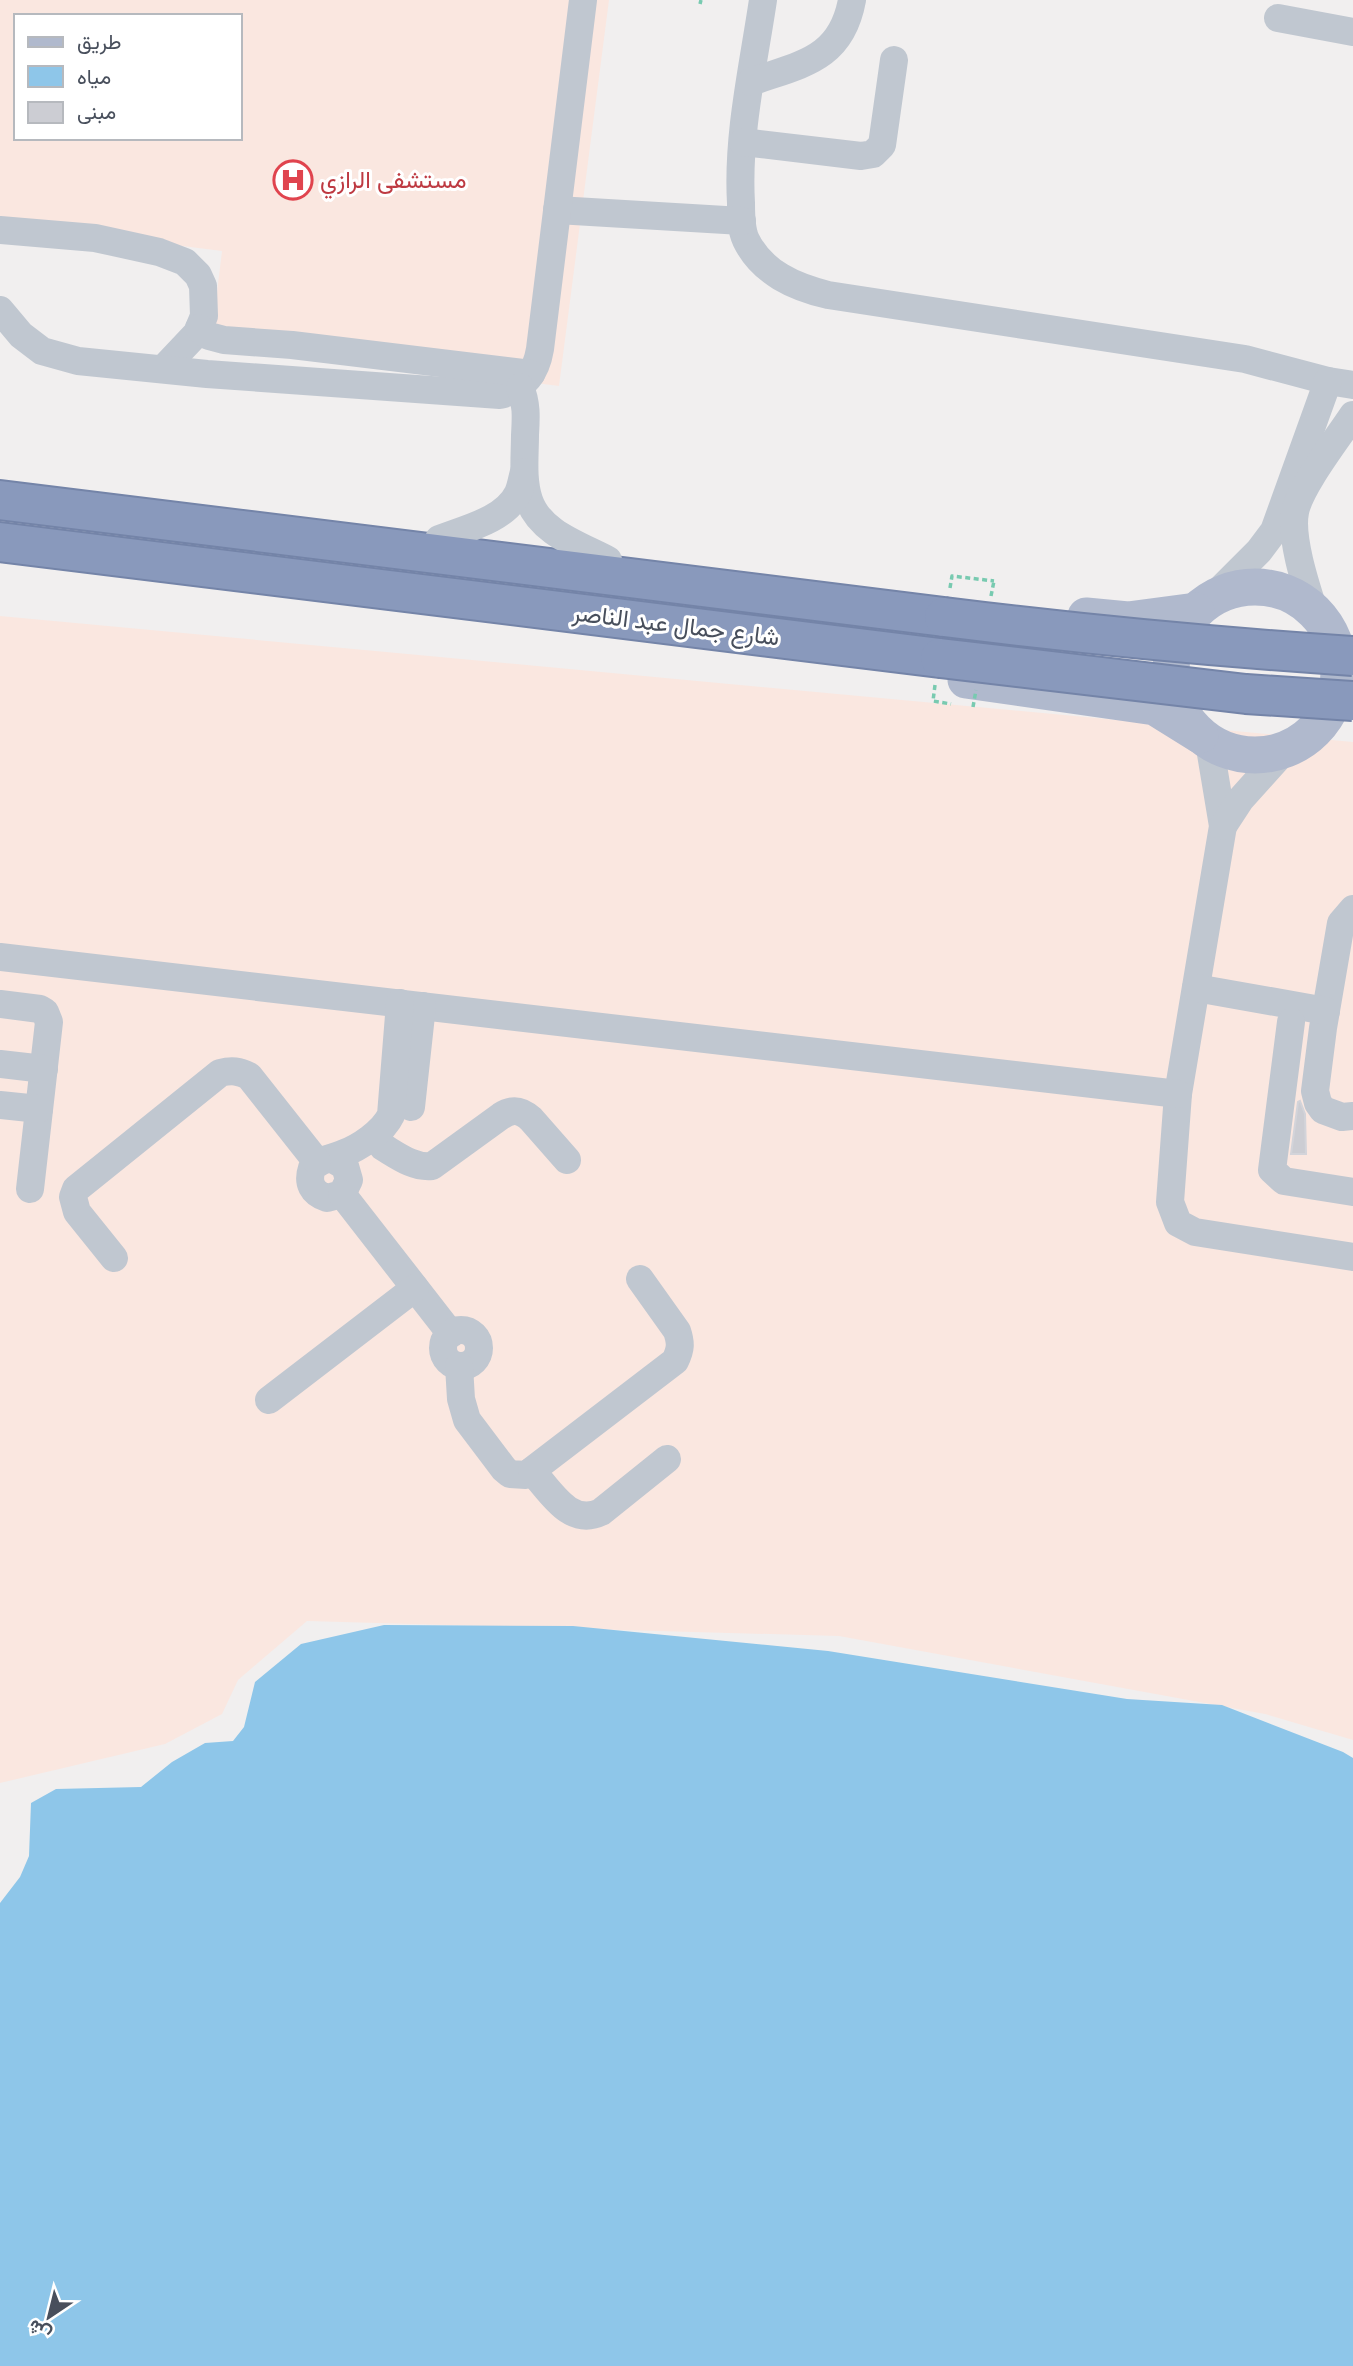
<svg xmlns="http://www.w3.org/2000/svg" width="1353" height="2366" viewBox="0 0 1353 2366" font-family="'Open Sans',Vazirmatn,sans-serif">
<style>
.medical{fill:#fae7e0;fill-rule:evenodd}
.water{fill:#8ec6e9}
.building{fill:#cccdd3;stroke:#d3d4da;stroke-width:2}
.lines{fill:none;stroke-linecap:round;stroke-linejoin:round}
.highway-casing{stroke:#7484a8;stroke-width:42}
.path{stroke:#78cab0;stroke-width:3.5;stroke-dasharray:5 3.5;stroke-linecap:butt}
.minor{stroke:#c0c7d0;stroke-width:28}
.major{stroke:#b0b9cd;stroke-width:37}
.highway{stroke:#8999bc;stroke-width:38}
.highway-bridge-casing{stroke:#7484a8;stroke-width:42;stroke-linecap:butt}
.path-bridge{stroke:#78cab0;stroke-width:3.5;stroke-dasharray:5 3.5;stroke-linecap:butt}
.highway-bridge{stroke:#8999bc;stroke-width:38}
.labels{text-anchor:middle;stroke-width:6;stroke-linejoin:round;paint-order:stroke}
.health-label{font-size:24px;fill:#be3a42;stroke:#fff;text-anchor:start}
.street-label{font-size:24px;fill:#484f5c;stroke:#fff}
</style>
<rect width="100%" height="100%" fill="#f1efef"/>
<g class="medical">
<path d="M 0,0 L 609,0 L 559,386 L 211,342 L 222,251 L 0,223 ZM 16,16 L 240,16 L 240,138 L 16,138 Z"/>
<polygon points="0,616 1353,742 1353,1740 1265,1714 839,1636 307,1621 238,1680 222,1714 165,1744 0,1783"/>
</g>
<polygon class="water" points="384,1625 573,1626 828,1651 1127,1699 1222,1705 1343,1752 1353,1758 1353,2366 0,2366 0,1903 20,1877 29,1856 31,1803 56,1789 141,1787 172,1762 205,1743 233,1741 244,1727 255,1682 301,1644"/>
<polygon class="building" points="1300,1101 1305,1114 1306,1154 1291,1154 1298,1102"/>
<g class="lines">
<g class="highway-casing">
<g id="highway">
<polyline points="0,500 944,617"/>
<polyline points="0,542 940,658"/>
</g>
</g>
<g class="path">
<polyline points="700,4 701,0"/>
<polyline points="950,588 952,576 994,581"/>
<polyline points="935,685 933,701 951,704"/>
</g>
<g class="minor">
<path d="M 763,0 C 753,67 737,136 741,203 C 741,215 741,230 746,240 C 762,273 795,287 828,295 L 1245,359 L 1328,381 L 1353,385"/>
<polyline points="1278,18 1353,32"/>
<path d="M 751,82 C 801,64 841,60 852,0"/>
<polyline points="743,142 861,156 873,154 882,145 894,60"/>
<polyline points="557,210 742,221"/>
<polyline points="0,230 95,238 159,252 185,262 198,275 203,286 204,316 197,333 163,369"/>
<path d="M 0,310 L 21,335 L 42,351 L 78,361 L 207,374 L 500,395 C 524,389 536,373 540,349 L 583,0"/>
<polyline points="199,328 209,336 224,340 292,345 531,374"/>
<path d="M 520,387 C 527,403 526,418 525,435 C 525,455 522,480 529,500 C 540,533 580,545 608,560"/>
<path d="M 439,539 C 465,529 505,520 518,493 C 521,487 522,478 524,472"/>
<polyline points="1212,598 1259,551 1274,531 1328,381"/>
<path d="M 1314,611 C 1306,586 1290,538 1295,512 C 1300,486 1338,438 1353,415"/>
<polyline points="1209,742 1223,826 1178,1094 1170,1202 1178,1223 1195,1232 1353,1257"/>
<polyline points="1223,826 1240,800 1284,751"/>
<polyline points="1353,909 1341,923 1323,1028 1315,1091 1318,1103 1323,1110 1342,1117 1353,1116"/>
<polyline points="0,957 1178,1094"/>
<polyline points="1196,988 1326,1011"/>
<polyline points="0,1004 40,1009 45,1012 49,1022 30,1189"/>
<polyline points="1291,1022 1272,1170 1284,1181 1353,1192"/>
<polyline points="0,1064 44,1069"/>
<polyline points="0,1105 39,1109"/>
<polyline points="411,1107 422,1006"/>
<path d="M 383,1147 C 398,1156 414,1168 432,1166 L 501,1116 C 513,1108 521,1110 531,1119 L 567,1160"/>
<path d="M 331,1158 L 345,1166 L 349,1180 L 342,1194 L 327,1198 C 312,1193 307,1183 312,1168 C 321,1158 331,1159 342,1154 C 359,1148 383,1132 391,1115 L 400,1003"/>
<polyline points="342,1194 451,1334"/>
<path d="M 114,1258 L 77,1212 L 73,1197 L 76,1189 L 220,1073 C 232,1070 239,1071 249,1076 L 317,1162"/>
<circle cx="461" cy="1348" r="18"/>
<path d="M 459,1366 L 461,1399 L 467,1420 L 504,1469 L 510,1474 L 526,1475 L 675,1361 C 681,1349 681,1343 677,1331 L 640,1279"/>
<polyline points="269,1400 415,1288"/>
<path d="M 532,1471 C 551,1492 570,1527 601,1512 L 667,1459"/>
</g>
<g class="major">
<circle cx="1255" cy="671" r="84"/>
<polyline points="1086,616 1128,620 1196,611"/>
<polyline points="966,680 1155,707 1200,735"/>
</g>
<use href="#highway" class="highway"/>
<g class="highway-bridge-casing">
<g id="highway-bridge">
<path d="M 944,617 C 1080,634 1216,647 1353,656"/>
<polyline points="940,658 1246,694 1353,701"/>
</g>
</g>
<g class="path-bridge">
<polyline points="991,596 994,581"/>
<polyline points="973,707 976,690"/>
</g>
<use href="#highway-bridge" class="highway-bridge"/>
</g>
<defs>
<g id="hospital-ring" transform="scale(2.0125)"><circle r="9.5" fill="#fff" stroke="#e0444e" stroke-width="1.5"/><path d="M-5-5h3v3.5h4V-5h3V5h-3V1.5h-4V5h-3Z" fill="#e0444e"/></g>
</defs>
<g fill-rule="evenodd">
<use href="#hospital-ring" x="293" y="180"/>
</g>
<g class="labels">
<g class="health-label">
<text x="320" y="188">مستشفى الرازي</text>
</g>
<g class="street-label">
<text transform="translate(676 625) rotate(7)" y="8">شارع جمال عبد الناصر</text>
</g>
</g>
<rect x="14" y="14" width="228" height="126" fill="#ffffff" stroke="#b6b9be" stroke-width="2"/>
<rect x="28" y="37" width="35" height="10" fill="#b0b9cd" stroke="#b6b9be" stroke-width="2"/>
<text x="77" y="49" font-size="21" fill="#484f5c">طريق</text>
<rect x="28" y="66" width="35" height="21" fill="#8ec6e9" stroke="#b6b9be" stroke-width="2"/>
<text x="77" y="84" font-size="21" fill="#484f5c">مياه</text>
<rect x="28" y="102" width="35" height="21" fill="#cccdd3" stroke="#b6b9be" stroke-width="2"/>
<text x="77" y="119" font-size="21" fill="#484f5c">مبنى</text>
<g transform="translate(49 2317) rotate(215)" stroke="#ffffff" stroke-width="5" paint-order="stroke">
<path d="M0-5L12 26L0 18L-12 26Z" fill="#484f5c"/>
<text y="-10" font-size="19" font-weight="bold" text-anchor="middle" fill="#484f5c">ش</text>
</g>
</svg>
